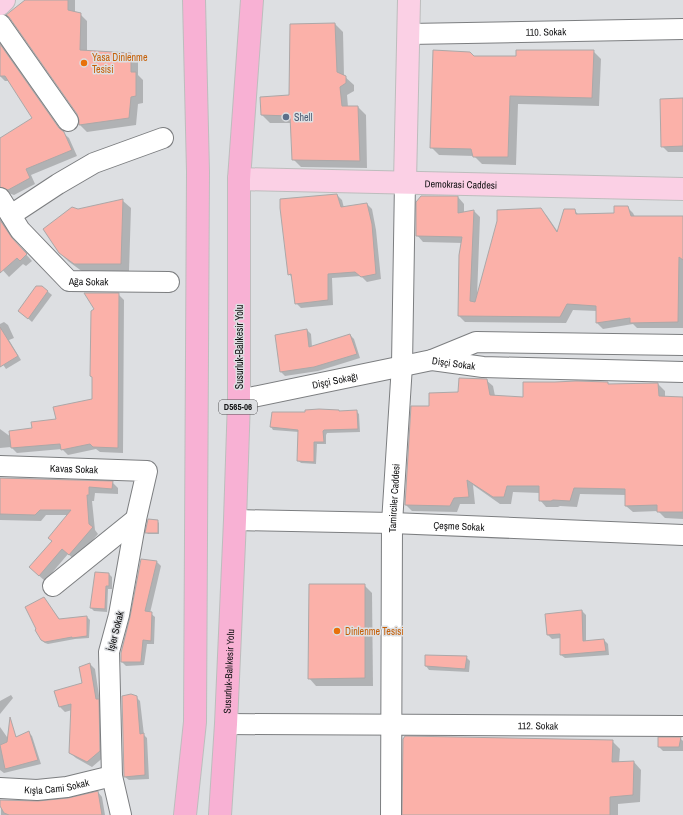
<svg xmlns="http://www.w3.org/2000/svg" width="683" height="815" viewBox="0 0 683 815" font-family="'Archivo Narrow',sans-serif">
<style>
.shadow{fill:#0003}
.building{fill:#fbb1a9;stroke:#aca8a8}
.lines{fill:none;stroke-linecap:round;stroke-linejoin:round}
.minor-casing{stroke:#7c7e80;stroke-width:22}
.major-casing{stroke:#bdbdbd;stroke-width:24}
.highway-casing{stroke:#bdbdbd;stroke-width:24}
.minor{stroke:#fff;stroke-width:20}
.major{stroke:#fbd0e5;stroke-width:22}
.highway{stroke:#f8b1d4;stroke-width:22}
.food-dot{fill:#e8710a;stroke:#dddfe2;stroke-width:1.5}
.service-dot{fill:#5c6f8a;stroke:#dddfe2;stroke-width:1.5}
.labels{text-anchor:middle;stroke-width:3;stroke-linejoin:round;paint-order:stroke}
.shield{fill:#dddfe2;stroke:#505052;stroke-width:1}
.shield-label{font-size:9px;font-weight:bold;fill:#131314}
.street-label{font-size:10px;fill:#131314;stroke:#dddfe2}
.food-label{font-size:10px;fill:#c56008;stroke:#dddfe2;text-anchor:start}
.service-label{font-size:10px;fill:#4e5e75;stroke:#dddfe2;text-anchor:start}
</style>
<rect width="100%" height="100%" fill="#dddfe2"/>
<g class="shadow">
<polygon points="27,0 75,0 75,12 80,14 87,21 87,51 130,54 138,61 138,75 143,80 143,103 138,104 136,125 87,132 80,125 80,120"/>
<polygon points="335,24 343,32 344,76 354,85 354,91 347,95 348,107 358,107 366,115 367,168 301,167 293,159 292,123 270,123 262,115 290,96"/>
<polygon points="0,42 62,132 69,138 77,156 31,175 35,184 14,195 5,192 0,194 0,139 34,119 10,81 5,81 0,76"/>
<polygon points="593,51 601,59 599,106 518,104 516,165 482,164 474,156 439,155 431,147 474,57 517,56"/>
<polygon points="683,99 683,152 668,152 662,146"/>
<polygon points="337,195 342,200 344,208 367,204 372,209 376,230 381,279 367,282 361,276 332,278 333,305 301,308 296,303 292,277 289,274"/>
<polygon points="458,197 464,204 464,213 474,211 480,217 477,297 540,209 547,216 558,232 574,210 579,215 615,214 627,207 633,213 635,217 683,217 683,328 637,328 633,324 603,329 597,323 597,311 573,310 566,323 465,322 459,316 463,243 423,242 417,235"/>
<polygon points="123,201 131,208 129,271 83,272 68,261 59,252 78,210"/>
<polygon points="0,218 16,243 32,261 26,266 23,264 9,277 0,267"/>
<polygon points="42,287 52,295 32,322 23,314"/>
<polygon points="118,294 124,300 123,453 100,452 96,449 68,455 62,449 17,453 11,447 0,448 0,429 11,437 57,420 93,399"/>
<polygon points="4,322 8,325 14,338 9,340 21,360 6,369 0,360 0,324"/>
<polygon points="307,330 311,334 312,347 350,335 354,339 360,358 318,371 285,376 281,372 276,336"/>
<polygon points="486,380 493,386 495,396 524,398 607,383 610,385 658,384 665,391 665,398 683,398 683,519 665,518 658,511 633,512 626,506 626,495 580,494 577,507 560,506 558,507 546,507 540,500 540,493 513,492 511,504 500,504 473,485 475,504 460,504 457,512 412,511 406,505 430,407"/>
<polygon points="356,411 359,414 360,432 327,433 326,435 326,444 317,444 316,464 301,463 298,460 299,432 273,430 271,427 340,412"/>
<polygon points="0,478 112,482 118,488 118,494 95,493 94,501 92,501 95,530 98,534 75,560 68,554 45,581 36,573 67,515 46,515 41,521 0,520"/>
<polygon points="157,521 159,523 159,534 148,534 146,532"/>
<polygon points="157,562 161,566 150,613 155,617 154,644 147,644 144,665 126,666 122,662"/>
<polygon points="109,574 112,577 112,589 108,589 107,612 94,611 91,608"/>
<polygon points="364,585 372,593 373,686 316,686 309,678"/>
<polygon points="44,598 60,620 87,617 90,620 89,638 75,639 48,644 45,643 41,640 37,630"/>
<polygon points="582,611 586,615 586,642 604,640 608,644 609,655 565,658 561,655 561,638 552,639 548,635 546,615"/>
<polygon points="466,657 470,661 469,672 429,670 426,666"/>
<polygon points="90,664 95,669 100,702 105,756 92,767 76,758 70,753 72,710 65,712 60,707 83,684"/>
<polygon points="11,695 13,698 0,714 0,701"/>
<polygon points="136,697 140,701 144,735 147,738 149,779 129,780 125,777"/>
<polygon points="0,727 7,737 15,735 17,738 28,732 32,736 41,764 4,773 0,770"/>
<polygon points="680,738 683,741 683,751 663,751 659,747"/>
<polygon points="612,741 620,749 619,763 634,762 641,770 640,802 618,804 618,815 404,815"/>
<polygon points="98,792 102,797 105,815 1,815 1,801 38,802 68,799"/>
</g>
<g class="building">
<polygon points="25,0 68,0 68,10 81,13 80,50 131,53 131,72 136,72 136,96 131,97 129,118 79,125 79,120 77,114 9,17 6,15"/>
<polygon points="335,23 337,72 346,76 346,83 340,87 342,106 358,106 360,161 292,160 290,116 261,115 260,97 289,95 290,24"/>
<polygon points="0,44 59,128 64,132 72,150 26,169 30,178 8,190 0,187 0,138 32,118 5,76 0,76"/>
<polygon points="433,50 470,52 474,56 516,56 516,50 594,50 592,98 510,96 508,157 473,157 471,149 430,148"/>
<polygon points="683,98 683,146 661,147 660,99"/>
<polygon points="337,194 341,207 367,203 372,224 376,274 361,277 355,272 328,274 328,300 295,304 291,274 288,275 280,208 280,199"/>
<polygon points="421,196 458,196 458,213 474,210 470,301 475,302 497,221 497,210 541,208 557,232 564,209 575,209 576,214 614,213 614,206 628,206 631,216 683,216 683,260 679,257 678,322 630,323 630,318 596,323 596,306 567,304 560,317 458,316 459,255 462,237 416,236 416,202"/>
<polygon points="123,199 121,264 74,264 59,253 43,229 72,207 78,209"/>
<polygon points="0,220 12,238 27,254 20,261 17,258 0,273"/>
<polygon points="36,286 42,286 48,291 28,319 18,311"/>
<polygon points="84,293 119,293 118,448 93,447 90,444 61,450 60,444 11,448 9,431 32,428 31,422 56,419 53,407 92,399 92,377 90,376 91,311 94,309"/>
<polygon points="0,327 18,356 0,367"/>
<polygon points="307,329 309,347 350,334 357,354 314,367 280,372 275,335"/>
<polygon points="459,378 487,379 490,395 523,397 523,382 555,382 576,381 608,382 608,384 658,383 659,396 683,397 683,512 657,512 657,505 625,506 625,489 574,488 570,501 553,500 551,501 539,501 539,486 507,486 504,497 493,497 467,480 469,497 454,498 450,506 405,505 411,406 429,406 429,393 458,392"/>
<polygon points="319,409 339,410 339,411 357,410 358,429 324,430 323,431 324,442 314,442 314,462 297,461 298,430 270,427 272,412 305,412 305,410"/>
<polygon points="0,478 113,481 112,489 89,487 89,495 87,495 89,524 93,527 69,555 62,549 39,576 29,567 52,541 48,538 71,510 40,510 35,515 0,514"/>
<polygon points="148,519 158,520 158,533 145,533"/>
<polygon points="141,559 157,561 145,611 152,612 151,641 143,640 141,662 121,662 121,653 130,617"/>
<polygon points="95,572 109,573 109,586 106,586 105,609 90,608"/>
<polygon points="309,584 365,584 365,678 308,679"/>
<polygon points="44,597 59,619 87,616 87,636 72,638 72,637 45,642 41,640 35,630 36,629 25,607"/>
<polygon points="582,610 583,641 604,639 606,651 560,655 560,634 547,635 545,614"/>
<polygon points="425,655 467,656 465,669 425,666"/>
<polygon points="90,663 96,699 99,699 100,751 87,762 69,753 71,704 59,707 54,691 82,683 79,667"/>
<polygon points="131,694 137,696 140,734 144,733 145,775 124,777 122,696"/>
<polygon points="10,717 16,737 29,731 38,760 5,769 0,745 7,742"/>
<polygon points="405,736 613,740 612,762 634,761 633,795 610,797 610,815 402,815 403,739"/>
<polygon points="658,737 681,737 679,747 658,747"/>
<polygon points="98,791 102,815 9,815 4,813 0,806 0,800 38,801 68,798"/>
</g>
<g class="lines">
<g class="minor-casing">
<g id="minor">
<polyline points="0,24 68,121"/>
<path id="s1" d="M 409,34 L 683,29"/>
<path id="s2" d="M 0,198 L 20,230 L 69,281 L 169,282"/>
<polyline points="11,215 58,184 94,163 163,138"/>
<path id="s3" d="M 432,360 L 483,367 L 683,372"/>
<path id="s4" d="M 239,400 L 432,360 L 476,342 L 683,345"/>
<path id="s5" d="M 0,466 L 147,471 L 136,519 L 119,615 L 109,652 L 112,776 L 121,815"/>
<path id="s6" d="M 235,520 L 392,523 L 683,535"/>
<polyline points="53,586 136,519"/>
<path id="s7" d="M 226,724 L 683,726"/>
<path id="s8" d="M 0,788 L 37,790 L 67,787 L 112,776"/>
<path id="s9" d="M 391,815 L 392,523 L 402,365 L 405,182"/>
</g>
</g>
<g class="major-casing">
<g id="major">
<polyline points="0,4 4,0"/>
<path id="s10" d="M 239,179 L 683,189"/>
<polyline points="405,182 409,0"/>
</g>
</g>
<g class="highway-casing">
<g id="highway">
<polyline points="185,815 195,722 198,172 194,0"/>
<path id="s11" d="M 220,815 L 226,724 L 235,520 L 239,400 L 239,179 L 252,0"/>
</g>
</g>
<use href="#minor" class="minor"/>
<use href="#major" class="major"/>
<use href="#highway" class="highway"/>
</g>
<g class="food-dot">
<circle cx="84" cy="63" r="4"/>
<circle cx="337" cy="631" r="4"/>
</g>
<circle class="service-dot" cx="286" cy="117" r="4"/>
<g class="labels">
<rect class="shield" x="219" y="400" width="38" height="14" rx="3"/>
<g class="shield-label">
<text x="238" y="410">D565-06</text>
</g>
<g class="street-label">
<text dy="4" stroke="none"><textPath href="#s1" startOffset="137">110. Sokak</textPath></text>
<text dy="4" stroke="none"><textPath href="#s10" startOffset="222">Demokrasi Caddesi</textPath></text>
<text dy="4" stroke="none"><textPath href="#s2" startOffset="128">Ağa Sokak</textPath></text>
<text transform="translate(239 347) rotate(-90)" y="4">Susurluk-Balıkesir Yolu</text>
<text dy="4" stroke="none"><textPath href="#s3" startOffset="22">Dişçi Sokak</textPath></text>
<text dy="4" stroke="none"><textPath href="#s4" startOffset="98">Dişçi Sokağı</textPath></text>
<text dy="4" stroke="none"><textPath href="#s5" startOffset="74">Kavas Sokak</textPath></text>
<text dy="4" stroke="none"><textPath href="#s9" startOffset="317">Tamirciler Caddesi</textPath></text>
<text dy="4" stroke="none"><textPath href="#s6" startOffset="224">Çeşme Sokak</textPath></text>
<text transform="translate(115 631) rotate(-76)" y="4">İşler Sokak</text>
<text dy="4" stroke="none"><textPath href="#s11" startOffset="144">Susurluk-Balıkesir Yolu</textPath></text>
<text dy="4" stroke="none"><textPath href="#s7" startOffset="312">112. Sokak</textPath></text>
<text dy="4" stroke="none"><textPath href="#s8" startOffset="57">Kışla Cami Sokak</textPath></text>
</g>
<g class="food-label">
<text x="92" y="61">Yasa Dinlenme<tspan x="92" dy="12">Tesisi</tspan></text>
<text x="345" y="635">Dinlenme Tesisi</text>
</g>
<g class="service-label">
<text x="294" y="121">Shell</text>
</g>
</g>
</svg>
